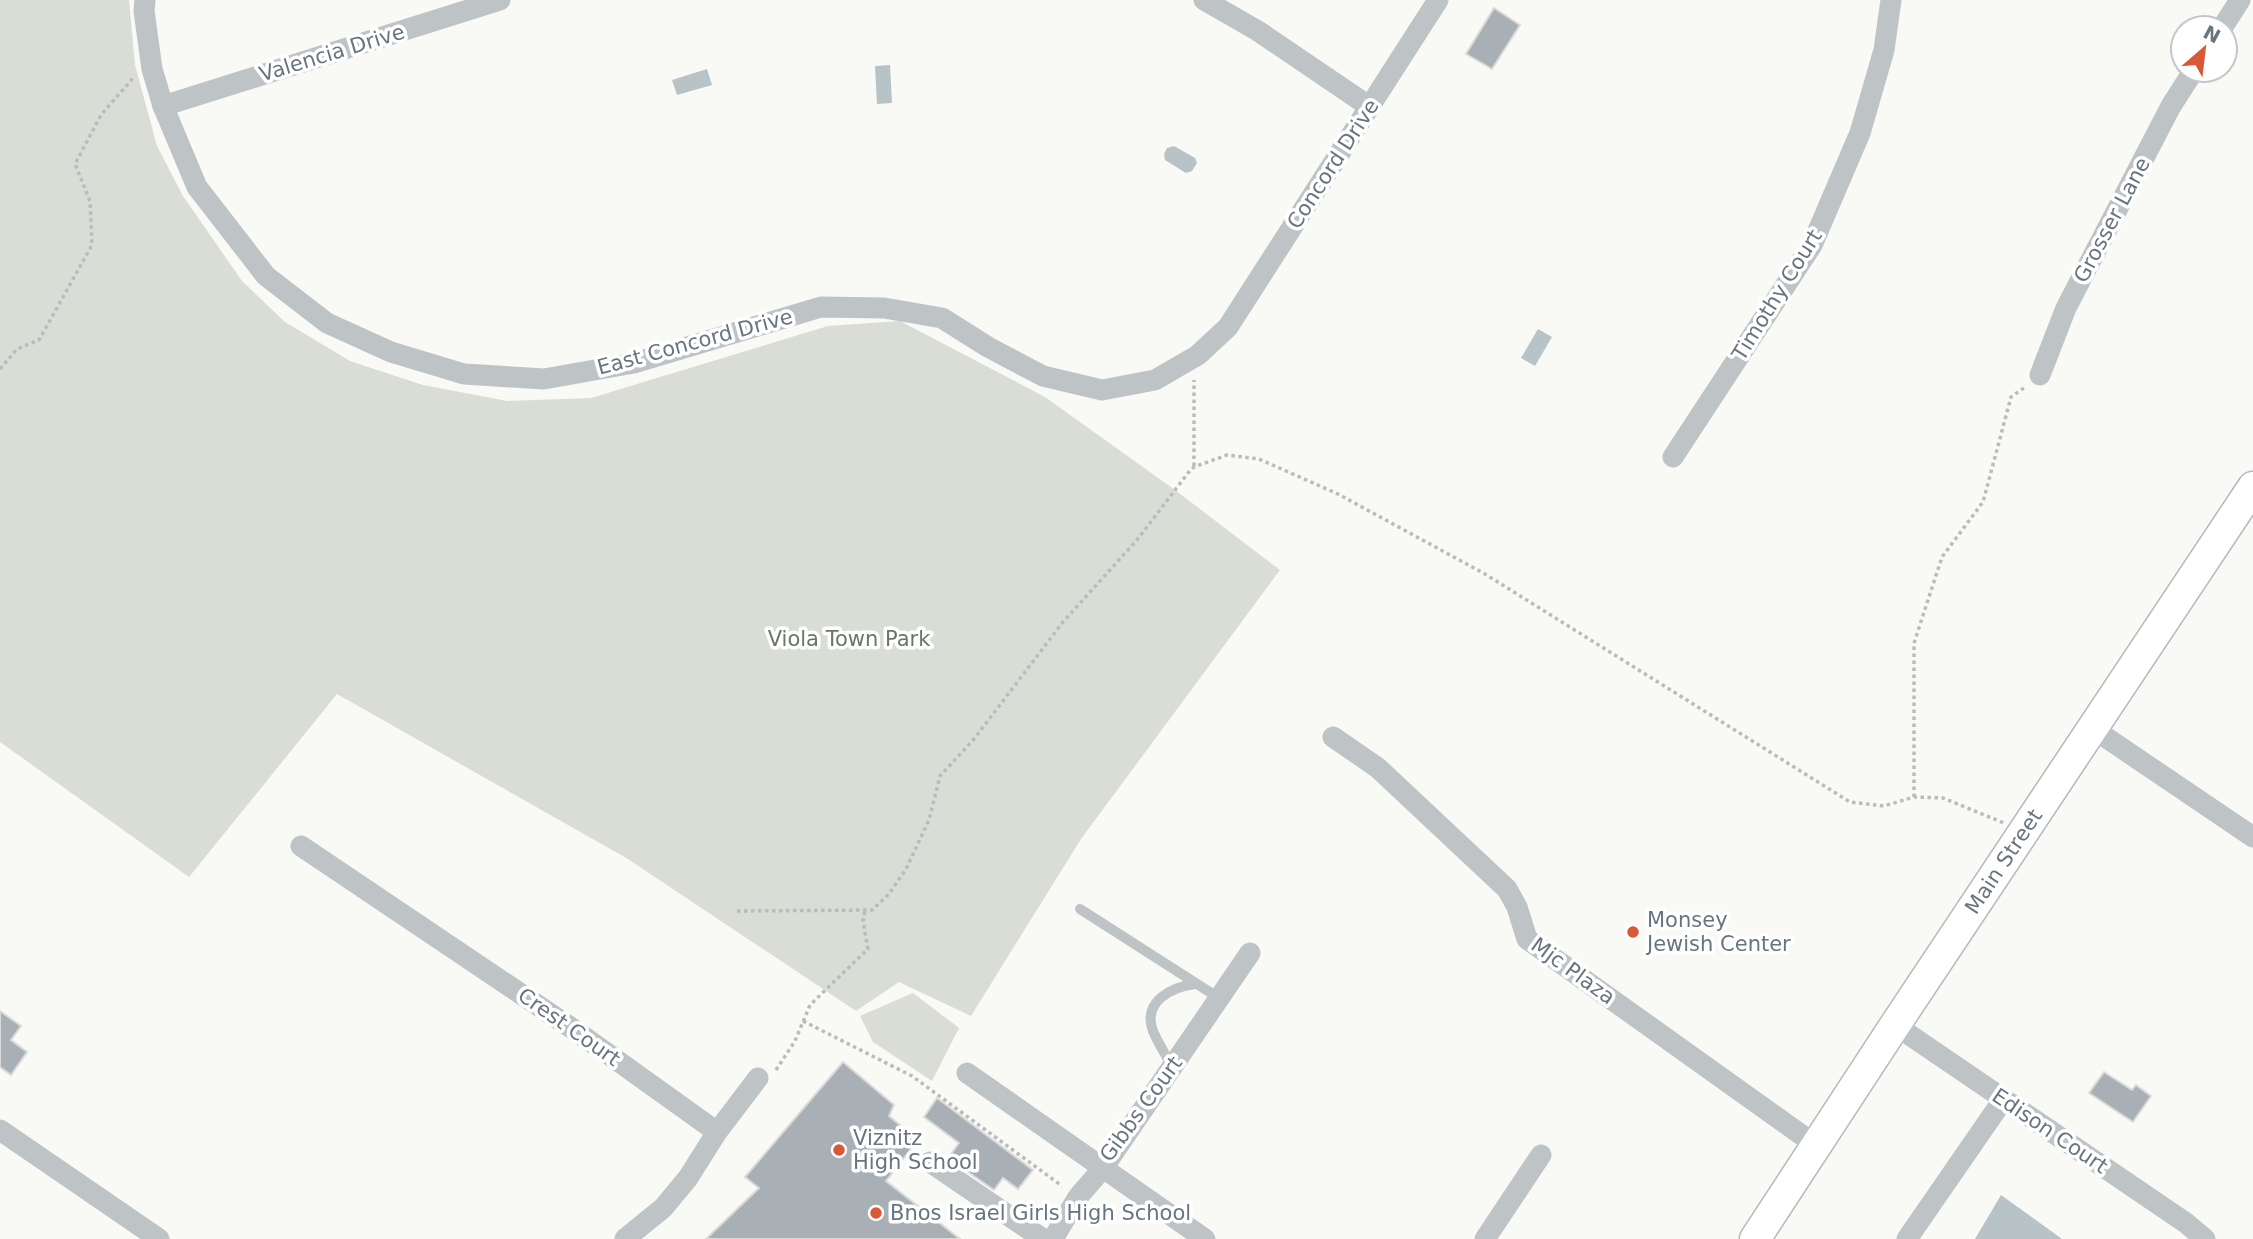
<svg xmlns="http://www.w3.org/2000/svg" width="2253" height="1239" viewBox="0 0 2253 1239" font-family="'DejaVu Sans',sans-serif">
<style>
.green{fill:#d9ddd6}
.water{fill:#b7c3c6}
.building{fill:#a8afb5;stroke:#dadad9;stroke-width:2}
.lines{fill:none;stroke-linecap:round;stroke-linejoin:round}
.secondary-casing{stroke:#b3b9bd;stroke-width:33}
.path{stroke:#b9bcbf;stroke-width:3.5;stroke-dasharray:3.5 3.5;stroke-linecap:butt}
.lane{stroke:#bec3c6;stroke-width:10}
.street{stroke:#bec3c6;stroke-width:21}
.secondary{stroke:#fff;stroke-width:30}
.poi-dot{fill:#d85837;stroke:#fff;stroke-width:2.5}
.labels{text-anchor:middle;stroke-width:7;stroke-linejoin:round;paint-order:stroke}
.street-label{font-size:21px;fill:#66757f;stroke:#fff}
.park-label{font-size:21px;fill:#687864;stroke:#fff}
.poi-label{font-size:21px;fill:#66757f;stroke:#fff;text-anchor:start}
</style>
<rect width="100%" height="100%" fill="#f9f9f6"/>
<g class="green">
<polygon points="0,0 129,0 135,65 157,146 183,196 242,281 285,322 350,361 423,385 507,401 591,398 828,326 900,321 1045,397 1175,490 1280,570 1081,839 971,1016 899,982 856,1011 628,859 337,694 189,877 0,742"/>
<polygon points="913,993 959,1028 932,1081 873,1042 860,1016"/>
</g>
<g class="water">
<polygon points="890,65 892,103 877,104 875,66"/>
<polygon points="707,69 712,85 677,95 672,80"/>
<polygon points="1174,146 1195,158 1197,163 1192,171 1186,173 1165,160 1164,154 1167,148"/>
<polygon points="1538,329 1552,337 1535,366 1521,358"/>
<polygon points="2001,1195 2062,1239 1975,1239"/>
</g>
<g class="building">
<polygon points="1494,8 1520,25 1492,69 1466,54"/>
<polygon points="0,1011 21,1026 11,1040 27,1052 11,1075 0,1067"/>
<polygon points="843,1062 894,1105 889,1116 918,1140 886,1181 960,1239 706,1239 759,1188 745,1177"/>
<polygon points="2104,1072 2132,1090 2136,1085 2151,1096 2133,1122 2089,1093"/>
<polygon points="937,1098 1033,1170 1018,1189 1003,1178 994,1190 948,1158 959,1143 924,1117"/>
</g>
<g class="lines">
<g class="secondary-casing">
<g id="secondary">
<path id="s1" d="M 1755,1239 L 1895,1025 L 2253,487"/>
</g>
</g>
<g class="path">
<polyline points="0,369 17,349 39,340 92,245 90,201 75,164 101,115 134,77"/>
<polyline points="1194,466 1194,380"/>
<polyline points="1914,797 1914,643 1942,557 1983,502 2011,397 2025,387"/>
<polyline points="737,911 872,910 889,894 906,869 929,820 940,776 974,739 1063,622 1137,540 1188,473 1194,467 1227,455 1259,459 1338,494 1485,574 1850,802 1884,806 1914,797 1943,798 2004,823"/>
<polyline points="803,1021 912,1076 1062,1186"/>
<polyline points="776,1070 795,1041 810,1005 868,949 863,921 865,910"/>
</g>
<g class="lane">
<polyline points="1080,909 1219,998"/>
<path d="M 1172,1067 C 1166,1055 1158,1043 1153,1031 C 1142,1002 1171,987 1195,984"/>
</g>
<g class="street">
<polyline points="145,0 144,11 152,69 163,106 197,187 266,276 327,323 391,352 464,374 544,379 634,363 821,307 884,308 942,318 988,347 1043,376 1102,390 1155,380 1198,355 1228,327 1438,0"/>
<polyline points="1204,0 1258,31 1370,107"/>
<polyline points="2222,28 2240,0"/>
<polyline points="163,106 500,0"/>
<polyline points="2040,375 2066,308 2171,106 2194,70"/>
<polyline points="1673,457 1812,245 1860,133 1884,50 1891,0"/>
<polyline points="2092,728 2253,837"/>
<polyline points="1333,737 1378,768 1507,889 1517,907 1527,939 1817,1146"/>
<polyline points="301,846 576,1031 717,1132 688,1178 663,1208 625,1239"/>
<polyline points="1895,1025 2186,1223 2205,1239"/>
<polyline points="967,1073 1103,1168 1250,953"/>
<polyline points="0,1130 159,1239"/>
<polyline points="717,1132 758,1078"/>
<polyline points="930,1162 1043,1239"/>
<polyline points="1053,1239 1078,1197 1103,1168 1205,1239"/>
<polyline points="1485,1239 1541,1155"/>
<polyline points="1907,1239 2003,1100"/>
</g>
<use href="#secondary" class="secondary"/>
</g>
<g class="poi-dot">
<circle cx="1633" cy="932" r="7"/>
<circle cx="839" cy="1150" r="7"/>
<circle cx="876" cy="1213" r="7"/>
</g>
<g class="labels">
<g class="street-label">
<text transform="translate(332 53) rotate(-17)" y="7">Valencia Drive</text>
<text transform="translate(1333 164) rotate(-57)" y="7">Concord Drive</text>
<text transform="translate(2112 220) rotate(-62)" y="7">Grosser Lane</text>
<text transform="translate(1777 295) rotate(-58)" y="7">Timothy Court</text>
<text transform="translate(695 342) rotate(-15)" y="7">East Concord Drive</text>
<text dy="7" stroke="none"><textPath href="#s1" startOffset="452">Main Street</textPath></text>
<text transform="translate(1573 971) rotate(36)" y="7">Mjc Plaza</text>
<text transform="translate(569 1027) rotate(35)" y="7">Crest Court</text>
<text transform="translate(1141 1109) rotate(-54)" y="7">Gibbs Court</text>
<text transform="translate(2050 1131) rotate(34)" y="7">Edison Court</text>
</g>
<g class="park-label">
<text x="849" y="646">Viola Town Park</text>
</g>
<g class="poi-label">
<text x="1647" y="927">Monsey<tspan x="1647" dy="24">Jewish Center</tspan></text>
<text x="853" y="1145">Viznitz<tspan x="853" dy="24">High School</tspan></text>
<text x="890" y="1220">Bnos Israel Girls High School</text>
</g>
</g>
<g transform="translate(2204 49) rotate(28)"><circle r="33" fill="#ffffff" stroke="#c2c8cc" stroke-width="2"/>
<path d="M0-5L12 26L0 18L-12 26Z" fill="#d85837"/>
<text y="-10" font-size="19" font-weight="bold" text-anchor="middle" fill="#66757f">N</text>
</g>
</svg>
